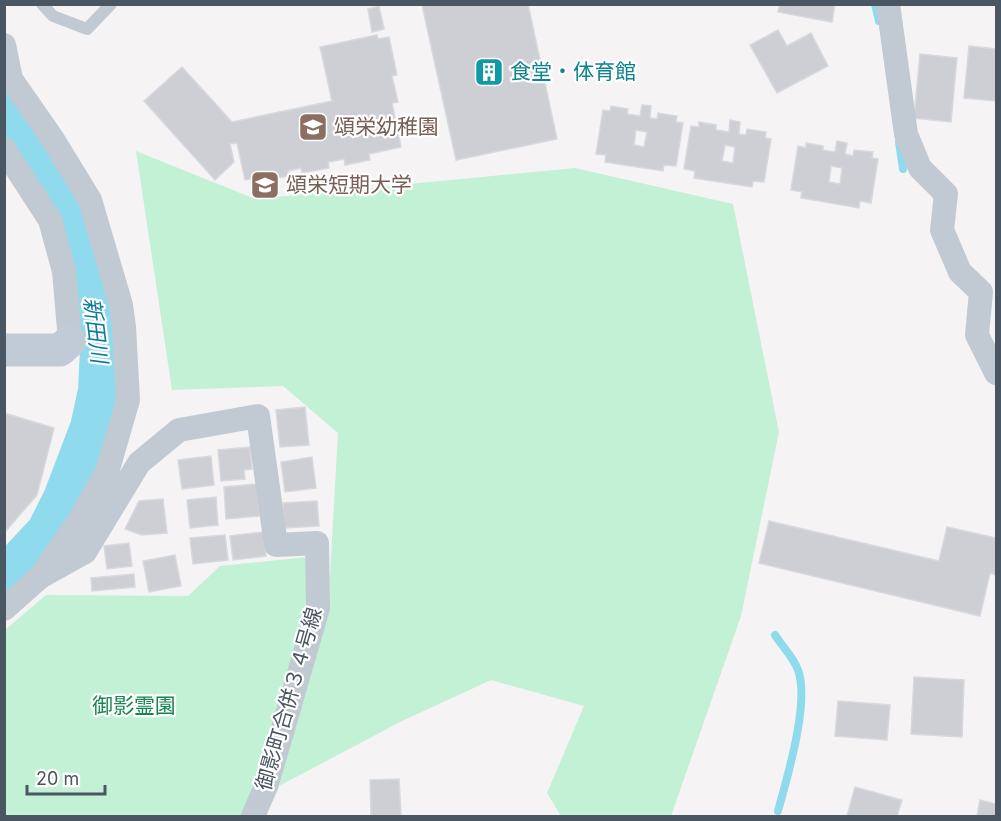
<svg xmlns="http://www.w3.org/2000/svg" width="1001" height="821" viewBox="0 0 1001 821" font-family="Inter,'Noto Sans JP',sans-serif">
<style>
.green{fill:#c3f1d5}
.lines{fill:none;stroke-linecap:round;stroke-linejoin:round}
.stream{stroke:#90daee;stroke-width:8}
.river{stroke:#90daee;stroke-width:46}
.building{fill:#cdcfd5;stroke:#d7d9de;stroke-width:1.5;fill-rule:evenodd}
.lane{stroke:#c1cad2;stroke-width:12}
.street{stroke:#c1cad2;stroke-width:24}
.secondary{stroke:#c1cbd6;stroke-width:33}
.labels{text-anchor:middle;stroke-width:4.5;stroke-linejoin:round;paint-order:stroke}
.culture-label{font-size:21px;fill:#0d838f;stroke:#fff;text-anchor:start}
.education-label{font-size:21px;fill:#785e54;stroke:#fff;text-anchor:start}
.street-label{font-size:21px;fill:#4a5661;stroke:#fff}
.park-label{font-size:21px;fill:#17864f;stroke:#fff}
.water-label{font-size:22px;font-style:italic;fill:#0c7c9b;stroke:#fff}
</style>
<rect width="100%" height="100%" fill="#f5f3f3"/>
<g class="green">
<polygon points="136,151 255,199 575,168 733,204 779,432 741,616 671,816 561,816 547,793 584,706 491,680 402,721 279,786 328,609 338,433 283,386 172,390"/>
<polygon points="309,557 305,614 258,781 244,816 5,816 5,630 46,595 188,596 220,566"/>
</g>
<g class="lines">
<g class="stream">
<polyline points="875,4 879,21"/>
<polyline points="899,142 903,169"/>
<path d="M 775,635 C 782,646 794,658 798,670 C 810,702 787,778 778,811"/>
</g>
<polyline class="river" points="4,111 60,186 87,270 103,350 101,391 93,428 66,499 49,533 4,581"/>
</g>
<g class="building">
<polygon points="528,4 557,139 456,160 422,5"/>
<polygon points="780,4 835,4 832,22 778,12"/>
<polygon points="379,6 384,29 372,32 368,9"/>
<polygon points="778,30 787,46 811,33 828,66 777,93 750,45"/>
<polygon points="377,35 378,39 389,37 397,75 392,76 398,102 392,103 401,147 369,154 370,160 345,165 344,159 328,162 329,168 302,173 301,168 288,171 289,176 278,178 277,174 245,180 237,143 230,144 234,162 215,180 144,101 182,67 232,122 332,101 320,47"/>
<polygon points="969,46 996,49 996,101 964,98"/>
<polygon points="920,54 957,58 951,122 914,118"/>
<path d="M 642,105 L 651,106 L 650,118 L 657,119 L 658,113 L 677,116 L 676,122 L 683,123 L 676,166 L 664,165 L 663,171 L 605,162 L 606,155 L 596,154 L 603,110 L 610,111 L 611,106 L 628,109 L 627,114 L 640,116 ZM 636,130 L 647,132 L 644,147 L 634,145 Z"/>
<path d="M 730,120 L 740,122 L 739,134 L 746,135 L 747,129 L 766,132 L 765,138 L 771,139 L 764,182 L 753,181 L 752,187 L 694,178 L 695,171 L 684,169 L 691,126 L 699,127 L 699,122 L 716,125 L 716,130 L 729,132 ZM 725,145 L 735,147 L 733,163 L 722,161 Z"/>
<path d="M 837,141 L 847,143 L 845,154 L 853,156 L 854,150 L 873,152 L 872,158 L 878,159 L 871,203 L 860,201 L 859,208 L 801,198 L 802,192 L 791,190 L 798,146 L 806,148 L 806,143 L 823,146 L 823,150 L 835,152 ZM 831,166 L 842,168 L 840,184 L 829,182 Z"/>
<polygon points="305,407 309,445 280,447 276,410"/>
<polygon points="4,413 54,428 37,495 4,533"/>
<polygon points="250,447 252,469 244,470 245,479 221,481 218,450"/>
<polygon points="211,456 214,485 182,489 178,460"/>
<polygon points="312,457 316,488 285,492 281,462"/>
<polygon points="257,484 260,516 226,519 224,487"/>
<polygon points="216,497 218,525 190,528 187,500"/>
<polygon points="163,499 167,533 142,535 125,529 139,501"/>
<polygon points="317,501 319,526 284,528 283,503"/>
<polygon points="769,521 939,561 947,527 996,538 996,575 990,573 980,616 759,563"/>
<polygon points="263,532 266,556 233,560 230,536"/>
<polygon points="225,535 228,560 193,564 190,538"/>
<polygon points="129,543 132,566 107,569 104,546"/>
<polygon points="175,555 181,586 149,592 143,561"/>
<polygon points="134,574 135,587 92,591 91,578"/>
<polygon points="914,677 964,680 962,737 911,734"/>
<polygon points="838,701 890,705 887,740 835,736"/>
<polygon points="399,779 401,816 371,816 370,780"/>
<polygon points="855,787 902,800 897,816 847,816"/>
<polygon points="980,800 996,804 996,816 977,816"/>
</g>
<g class="lines">
<polyline class="lane" points="42,4 53,16 87,29 111,4"/>
<g class="street">
<polyline points="888,4 906,134 920,168 946,194 942,230 960,272 981,292 977,335 996,373"/>
<polyline points="4,45 11,79 52,138 90,200 121,305 124,327 128,400 108,469 81,518 40,577 4,609"/>
<polyline points="4,149 50,220 64,271 70,341"/>
<polyline points="40,577 85,552 139,463 179,430 258,416 276,545 317,543 318,608 267,784 253,816"/>
</g>
<polyline class="secondary" points="4,350 60,350 70,341"/>
</g>
<defs>
<g id="building-square" transform="scale(1.5)"><rect x="-9" y="-9" width="18" height="18" rx="4" fill="#0f9aa8" stroke="#fff"/><path d="M-4-6H4V6H1V3H-1V6H-4ZM-2.5-4.3h1.7v1.8h-1.7ZM.8-4.3h1.7v1.8H.8ZM-2.5-1h1.7V.8h-1.7ZM.8-1h1.7V.8H.8Z" fill="#fff"/></g>
<g id="school-square" transform="scale(1.5)"><rect x="-9" y="-9" width="18" height="18" rx="4" fill="#8d6e63" stroke="#fff"/><path d="M0-5L7-2L0 1L-7-2ZM-4 1L0 2.5L4 1V4Q0 6-4 4Z" fill="#fff"/></g>
<g id="university-square" transform="scale(1.5)"><rect x="-9" y="-9" width="18" height="18" rx="4" fill="#8d6e63" stroke="#fff"/><path d="M0-5L7-2L0 1L-7-2ZM-4 1L0 2.5L4 1V4Q0 6-4 4Z" fill="#fff"/></g>
</defs>
<g fill-rule="evenodd">
<use href="#building-square" x="489" y="72"/>
<use href="#school-square" x="313" y="127"/>
<use href="#university-square" x="265" y="185"/>
</g>
<g class="labels">
<g class="culture-label">
<text x="510" y="79">食堂・体育館</text>
</g>
<g class="education-label">
<text x="334" y="134">頌栄幼稚園</text>
<text x="286" y="192">頌栄短期大学</text>
</g>
<g class="street-label">
<text transform="translate(289 699) rotate(-74)" y="7">御影町合併３４号線</text>
</g>
<g class="park-label">
<text x="134" y="713">御影霊園</text>
</g>
<g class="water-label">
<text transform="translate(96 330) rotate(83)" y="8">新田川</text>
</g>
</g>
<rect width="1001" height="821" fill="none" stroke="#4a5661" stroke-width="12"/>
<path d="M27 785v9h78v-9" fill="none" stroke="#4a5661" stroke-width="3"/>
<text x="36" y="785" font-size="18" fill="#4a5661" stroke="#ffffff" stroke-width="4.5" paint-order="stroke">20 m</text>
</svg>
